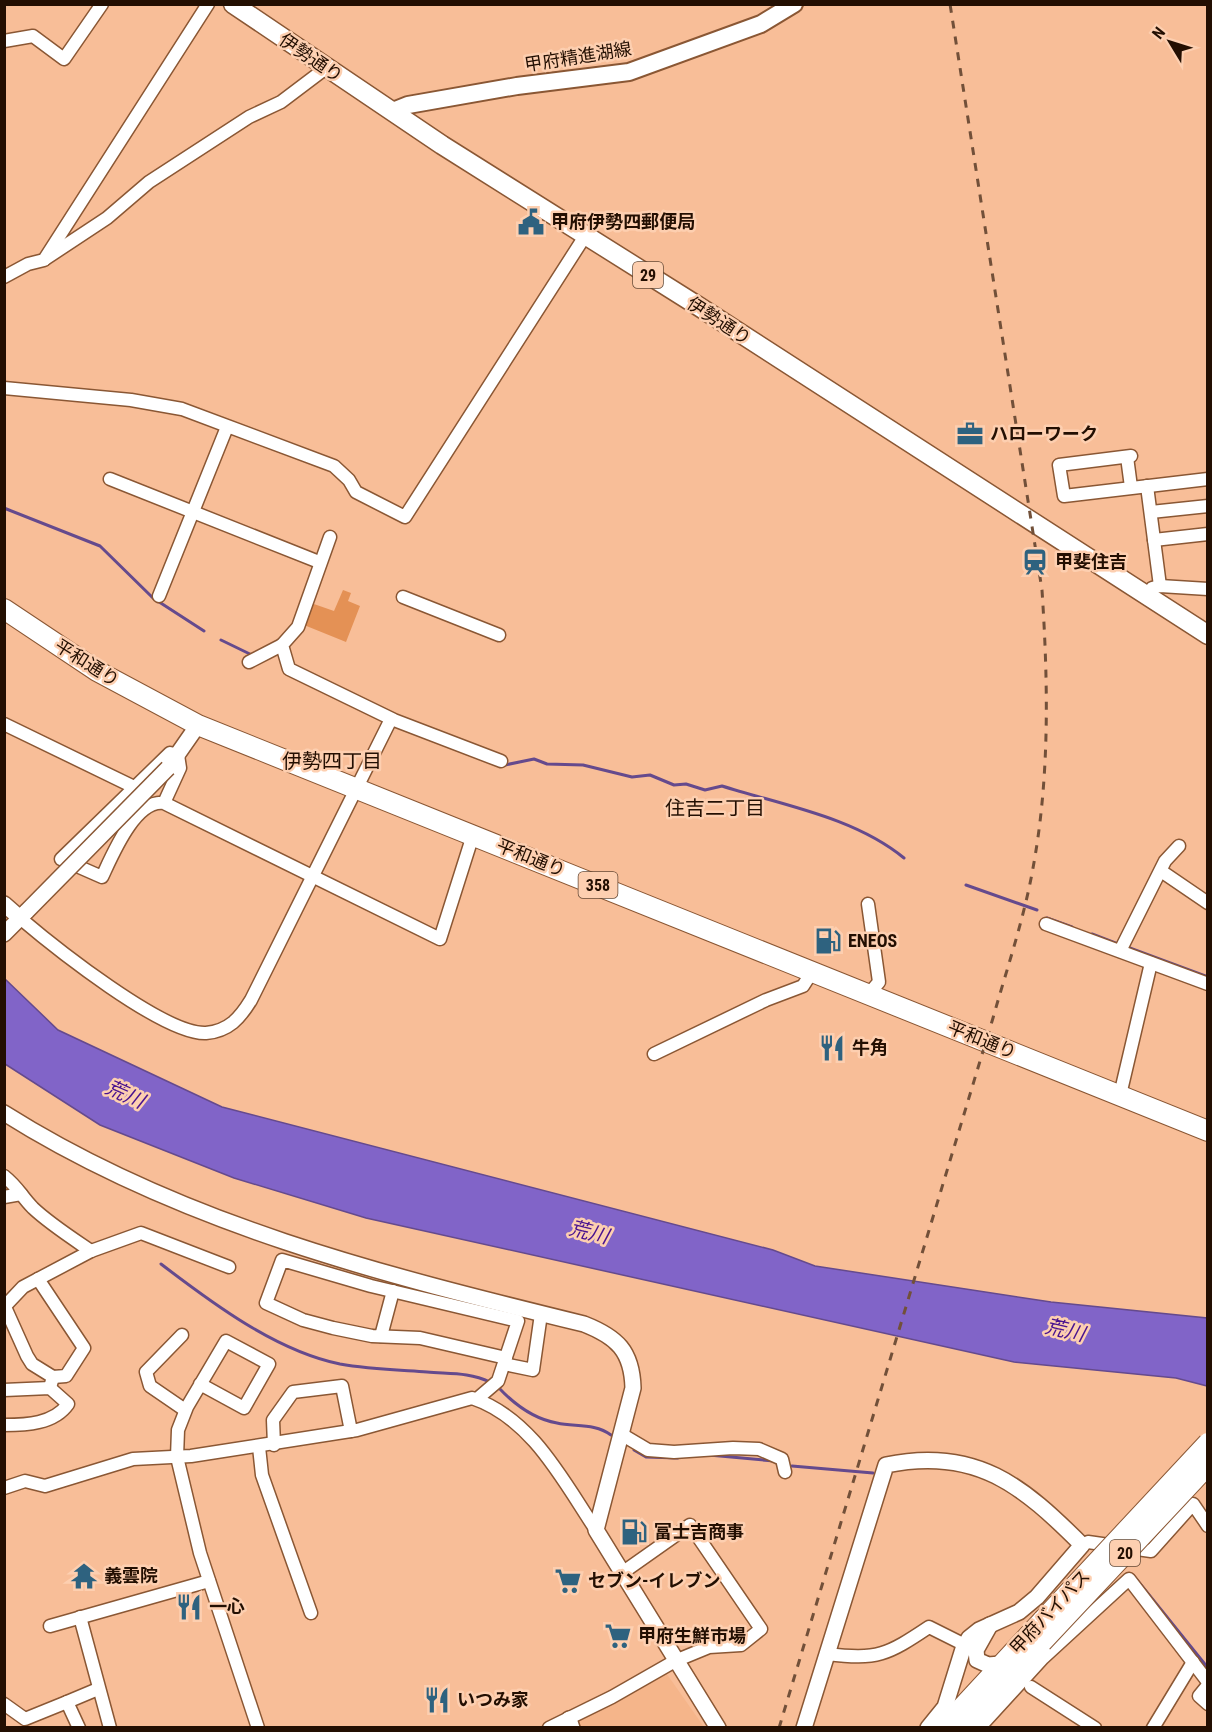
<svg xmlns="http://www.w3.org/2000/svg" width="1212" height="1732" viewBox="0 0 1212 1732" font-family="'Roboto Condensed','Noto Sans JP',sans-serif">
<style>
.built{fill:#f5b58a}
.green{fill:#e49155}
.water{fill:#8164c8;stroke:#654a8d;stroke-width:1.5}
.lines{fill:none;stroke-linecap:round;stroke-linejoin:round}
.stream{stroke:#654a8d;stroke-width:3}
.minor-casing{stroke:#8a5734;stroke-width:15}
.tertiary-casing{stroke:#8a5734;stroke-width:18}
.secondary-casing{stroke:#8a5734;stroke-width:20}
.primary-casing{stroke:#8a5734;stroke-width:21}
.trunk-casing{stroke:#8a5734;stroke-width:22}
.minor{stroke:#fff;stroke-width:12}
.tertiary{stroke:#fff;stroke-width:15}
.secondary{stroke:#fff;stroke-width:16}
.primary{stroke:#fff;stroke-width:18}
.trunk{stroke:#fff;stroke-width:20}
.rail{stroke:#725039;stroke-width:3;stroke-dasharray:8 8;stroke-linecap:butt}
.tertiary-bridge-casing{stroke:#8a5734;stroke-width:18;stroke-linecap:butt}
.trunk-bridge-casing{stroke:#8a5734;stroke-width:22;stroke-linecap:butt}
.tertiary-bridge{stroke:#fff;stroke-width:15}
.trunk-bridge{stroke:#fff;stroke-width:20}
.labels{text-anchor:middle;stroke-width:5;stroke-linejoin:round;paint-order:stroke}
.shield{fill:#fdcfb0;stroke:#644936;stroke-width:1.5}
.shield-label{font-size:16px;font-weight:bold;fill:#230f02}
.street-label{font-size:18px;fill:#230f02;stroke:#fdcfb0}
.poi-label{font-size:18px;font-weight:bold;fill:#230f02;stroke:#fdcfb0;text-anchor:start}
.neighbourhood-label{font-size:20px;fill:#230f02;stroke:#fdcfb0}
.water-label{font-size:20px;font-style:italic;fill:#49128f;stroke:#fdcfb0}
</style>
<rect width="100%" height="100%" fill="#f8be98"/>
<polygon class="built" points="664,1670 704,1727 563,1728"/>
<polygon class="green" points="343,590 351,593 348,601 360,606 346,642 304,625 311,603 334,611"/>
<polygon class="water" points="4,978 58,1030 222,1107 773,1250 815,1266 1051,1302 1207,1318 1207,1386 1176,1378 1014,1362 366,1218 234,1178 100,1125 5,1064"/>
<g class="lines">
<g class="stream">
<polyline points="4,508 100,546 153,598 204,631"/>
<polyline points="221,640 254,656"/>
<path d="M 505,765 L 534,759 L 547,764 L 583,765 L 632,777 L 650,775 L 674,785 L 686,784 L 705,790 L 722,786 C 782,805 854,817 904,858"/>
<polyline points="966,885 1037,910"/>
<polyline points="1047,918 1072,927"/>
<polyline points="1092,934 1118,944"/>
<polyline points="1127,947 1208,977"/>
<path d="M 161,1264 C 212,1303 276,1351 340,1364 C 368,1369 399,1370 427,1372 C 449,1374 469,1372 490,1382"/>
<path d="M 498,1387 C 513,1403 534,1419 557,1423 C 575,1427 595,1423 611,1435"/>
<polyline points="634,1450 646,1457 678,1458"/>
<polyline points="709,1455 774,1461"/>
<polyline points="792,1466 873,1473"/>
<polyline points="1133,1575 1208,1668"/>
</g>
<g class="minor-casing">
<g id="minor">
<polyline points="4,41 33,36 64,59 102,4"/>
<polyline points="45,259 107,218 149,182 249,117 281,102 326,68"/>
<polyline points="4,277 28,264 44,260 208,4"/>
<polyline points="4,388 131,400 182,409 334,466 349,480 356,492 405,517 585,236"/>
<polyline points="1131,456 1059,465 1064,496 1208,479"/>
<polyline points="1127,457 1131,487"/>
<polyline points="110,479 319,562"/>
<polyline points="1147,486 1160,586"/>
<polyline points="1151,512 1208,506"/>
<polyline points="330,537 298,627 282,645 289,669 394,720 501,761"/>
<polyline points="1154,540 1208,534"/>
<polyline points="1152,588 1160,586 1208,589"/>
<polyline points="159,596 227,427"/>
<polyline points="403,597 499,635"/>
<polyline points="249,662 282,645"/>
<polyline points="4,724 136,788"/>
<path d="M 164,803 L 180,768 L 178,755 L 170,753 L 61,859 L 102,877 C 112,856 135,799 164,803 L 440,939 L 473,835"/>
<polyline points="1161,871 1208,903"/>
<path d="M 20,918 C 53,946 164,1035 206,1033 C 229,1031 240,1018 251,1000 L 391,719"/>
<polyline points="1046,924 1208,984"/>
<polyline points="1120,951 1165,861 1179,846"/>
<polyline points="868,995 879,982 868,904"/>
<polyline points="654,1054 766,1000 803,986 812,972"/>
<polyline points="1120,1095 1151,963"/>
<path d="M 4,1176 C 19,1188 21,1196 33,1208 C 50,1224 72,1238 91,1251"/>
<polyline points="4,1197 21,1194"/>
<polyline points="38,1279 84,1348 66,1376 53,1377"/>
<polyline points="4,1307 23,1287 91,1251 141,1233 229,1267"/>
<polyline points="5,1307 27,1356 32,1364 53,1377 51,1384"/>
<polyline points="182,1335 146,1372 150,1386 185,1410"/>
<polyline points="381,1336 393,1291"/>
<polyline points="504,1364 533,1370 541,1314"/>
<polyline points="200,1384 244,1408 269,1364 226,1341 187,1407 178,1430 177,1457 200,1553 258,1728"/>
<path d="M 4,1390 L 50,1388 L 68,1404 C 54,1424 26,1425 4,1425"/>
<polyline points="477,1399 498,1381 518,1321 371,1286 282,1260 266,1303 303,1320 333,1328 372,1336 420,1338 506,1358"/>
<polyline points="621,1434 648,1450 674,1452 733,1448 759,1449 782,1459 785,1472"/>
<polyline points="274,1445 273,1420 293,1392 342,1386 351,1431"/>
<polyline points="259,1447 262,1475 311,1613"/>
<path d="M 4,1488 L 25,1481 L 45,1486 L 133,1459 L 191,1456 L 357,1430 L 472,1398 C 532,1418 563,1481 596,1530"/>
<polyline points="1082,1545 1088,1542 1151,1551 1193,1504 1208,1526"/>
<polyline points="80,1617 110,1728"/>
<polyline points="50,1626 209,1581"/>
<path d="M 827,1654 C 878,1660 887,1655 929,1627 L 959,1642"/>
<polyline points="1208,1685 1199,1696 1208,1704"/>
<polyline points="1031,1687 1095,1728"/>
<polyline points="67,1702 98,1689"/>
<polyline points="4,1704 25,1719 67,1702 79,1728"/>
<polyline points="549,1728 612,1697 675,1661 709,1647 741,1645 761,1629 690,1525 622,1573"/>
<polyline points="979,1728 1043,1658 1129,1579 1208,1682"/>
<polyline points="1153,1728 1193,1662"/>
</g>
</g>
<g class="tertiary-casing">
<g id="tertiary">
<polyline points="168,768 198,725"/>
<polyline points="4,904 20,918"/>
<polyline points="4,934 27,911"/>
<path d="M 4,1113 C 180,1224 384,1275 584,1324 C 617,1337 632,1351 633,1388 L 596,1530 L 718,1728"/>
<polyline points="990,1625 976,1650 977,1660 988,1665 1001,1664"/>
<polyline points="569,1719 572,1728"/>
<path d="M 804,1728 L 886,1465 C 976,1446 1023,1486 1082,1545 L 1037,1597 L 1019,1612 L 979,1630 L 969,1638 L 963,1649 L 945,1707 L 928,1728"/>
</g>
</g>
<g class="secondary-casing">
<polyline id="secondary" points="393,111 408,105 517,86 629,72 761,24 794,4"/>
</g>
<g class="primary-casing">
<polyline id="primary" points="233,4 442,145 698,306 1208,635"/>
</g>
<g class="trunk-casing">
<g id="trunk">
<polyline points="4,609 97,671 198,725 1208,1131"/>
<polyline points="943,1728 1043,1620"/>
<polyline points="962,1728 1042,1642"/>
</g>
</g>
<use href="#minor" class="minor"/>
<use href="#tertiary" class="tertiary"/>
<use href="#secondary" class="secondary"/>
<use href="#primary" class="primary"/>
<use href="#trunk" class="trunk"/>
<path class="rail" d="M 779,1728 L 993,1018 C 1007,968 1024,919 1033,868 C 1050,776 1048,682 1042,590 L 950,4"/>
<g class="tertiary-bridge-casing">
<polyline id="tertiary-bridge" points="27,911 168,768"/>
</g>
<g class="trunk-bridge-casing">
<g id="trunk-bridge">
<polyline points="1043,1620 1208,1443"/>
<polyline points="1042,1642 1208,1465"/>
</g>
</g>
<use href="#tertiary-bridge" class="tertiary-bridge"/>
<use href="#trunk-bridge" class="trunk-bridge"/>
</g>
<defs>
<g id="civic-bare" transform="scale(2.07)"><path d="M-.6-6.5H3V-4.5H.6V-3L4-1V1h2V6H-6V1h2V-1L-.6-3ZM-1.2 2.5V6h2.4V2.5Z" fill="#2e627f" stroke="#fdcfb0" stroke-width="2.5" paint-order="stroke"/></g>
<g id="office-bare" transform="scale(2.07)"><path d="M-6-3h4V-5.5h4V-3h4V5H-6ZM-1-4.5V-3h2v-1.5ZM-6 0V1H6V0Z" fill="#2e627f" stroke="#fdcfb0" stroke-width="2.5" paint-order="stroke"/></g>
<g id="station-bare" transform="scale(2.07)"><path d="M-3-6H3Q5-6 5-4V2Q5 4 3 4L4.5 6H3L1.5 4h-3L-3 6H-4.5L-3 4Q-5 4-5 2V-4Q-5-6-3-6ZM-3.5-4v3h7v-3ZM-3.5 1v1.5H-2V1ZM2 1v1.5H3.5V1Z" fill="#2e627f" stroke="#fdcfb0" stroke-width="2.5" paint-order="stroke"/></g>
<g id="fuel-bare" transform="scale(2.07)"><path d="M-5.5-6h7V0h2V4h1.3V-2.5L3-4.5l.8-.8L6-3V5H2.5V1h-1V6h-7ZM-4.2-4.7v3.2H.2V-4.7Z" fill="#2e627f" stroke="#fdcfb0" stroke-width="2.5" paint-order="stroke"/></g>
<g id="restaurant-bare" transform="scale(2.07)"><path d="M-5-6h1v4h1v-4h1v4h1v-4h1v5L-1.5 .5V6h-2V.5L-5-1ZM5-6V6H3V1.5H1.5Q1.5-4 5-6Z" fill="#2e627f" stroke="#fdcfb0" stroke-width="2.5" paint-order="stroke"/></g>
<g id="temple-bare" transform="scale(2.07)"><path d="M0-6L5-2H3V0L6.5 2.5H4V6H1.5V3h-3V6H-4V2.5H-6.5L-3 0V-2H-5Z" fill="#2e627f" stroke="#fdcfb0" stroke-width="2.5" paint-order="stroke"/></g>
<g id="supermarket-bare" transform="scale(2.07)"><path d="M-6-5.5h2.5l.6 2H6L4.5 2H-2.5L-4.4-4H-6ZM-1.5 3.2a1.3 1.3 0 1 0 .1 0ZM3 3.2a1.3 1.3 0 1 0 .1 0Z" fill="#2e627f" stroke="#fdcfb0" stroke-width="2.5" paint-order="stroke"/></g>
</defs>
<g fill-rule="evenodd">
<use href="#civic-bare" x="531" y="222"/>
<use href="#office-bare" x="970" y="434"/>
<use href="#station-bare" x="1035" y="562"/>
<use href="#fuel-bare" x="828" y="941"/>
<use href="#restaurant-bare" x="832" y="1048"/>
<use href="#fuel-bare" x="634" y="1532"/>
<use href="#temple-bare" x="84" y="1576"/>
<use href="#supermarket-bare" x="568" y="1581"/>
<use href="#restaurant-bare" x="189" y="1607"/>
<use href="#supermarket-bare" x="618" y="1636"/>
<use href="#restaurant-bare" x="437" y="1700"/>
</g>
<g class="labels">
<g class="shield">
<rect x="633" y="262" width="30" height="26" rx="4.5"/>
<rect x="578.5" y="872" width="39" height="26" rx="4.5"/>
<rect x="1110" y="1540" width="30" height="26" rx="4.5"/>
</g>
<g class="shield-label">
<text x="648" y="281">29</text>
<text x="598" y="891">358</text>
<text x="1125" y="1559">20</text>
</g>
<g class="street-label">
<text transform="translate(578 57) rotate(-9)" y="6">甲府精進湖線</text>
<text transform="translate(311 58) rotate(34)" y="6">伊勢通り</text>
<text transform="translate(719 321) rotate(33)" y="6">伊勢通り</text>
<text transform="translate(87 663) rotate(32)" y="6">平和通り</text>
<text transform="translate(531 858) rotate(22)" y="6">平和通り</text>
<text transform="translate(982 1040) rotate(22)" y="6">平和通り</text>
<text transform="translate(1050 1612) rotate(-47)" y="6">甲府バイパス</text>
</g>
<g class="poi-label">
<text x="551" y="228">甲府伊勢四郵便局</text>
<text x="990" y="440">ハローワーク</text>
<text x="1055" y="568">甲斐住吉</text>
<text x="848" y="947">ENEOS</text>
<text x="852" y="1054">牛角</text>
<text x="654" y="1538">富士吉商事</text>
<text x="104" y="1582">義雲院</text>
<text x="588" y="1587">セブン-イレブン</text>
<text x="209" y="1613">一心</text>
<text x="638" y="1642">甲府生鮮市場</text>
<text x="457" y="1706">いつみ家</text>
</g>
<g class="neighbourhood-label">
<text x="332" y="768">伊勢四丁目</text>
<text x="715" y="815">住吉二丁目</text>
</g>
<g class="water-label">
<text transform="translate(125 1094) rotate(24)" y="7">荒川</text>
<text transform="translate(589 1232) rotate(14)" y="7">荒川</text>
<text transform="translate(1065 1330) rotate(13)" y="7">荒川</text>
</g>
</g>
<rect width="1212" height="1732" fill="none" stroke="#230f02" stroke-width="12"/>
<g transform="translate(1170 42) rotate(308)" stroke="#fdcfb0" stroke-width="4.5" paint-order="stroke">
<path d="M0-4.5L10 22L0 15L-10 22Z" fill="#230f02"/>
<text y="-9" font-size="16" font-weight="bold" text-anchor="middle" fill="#230f02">N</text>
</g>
</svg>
